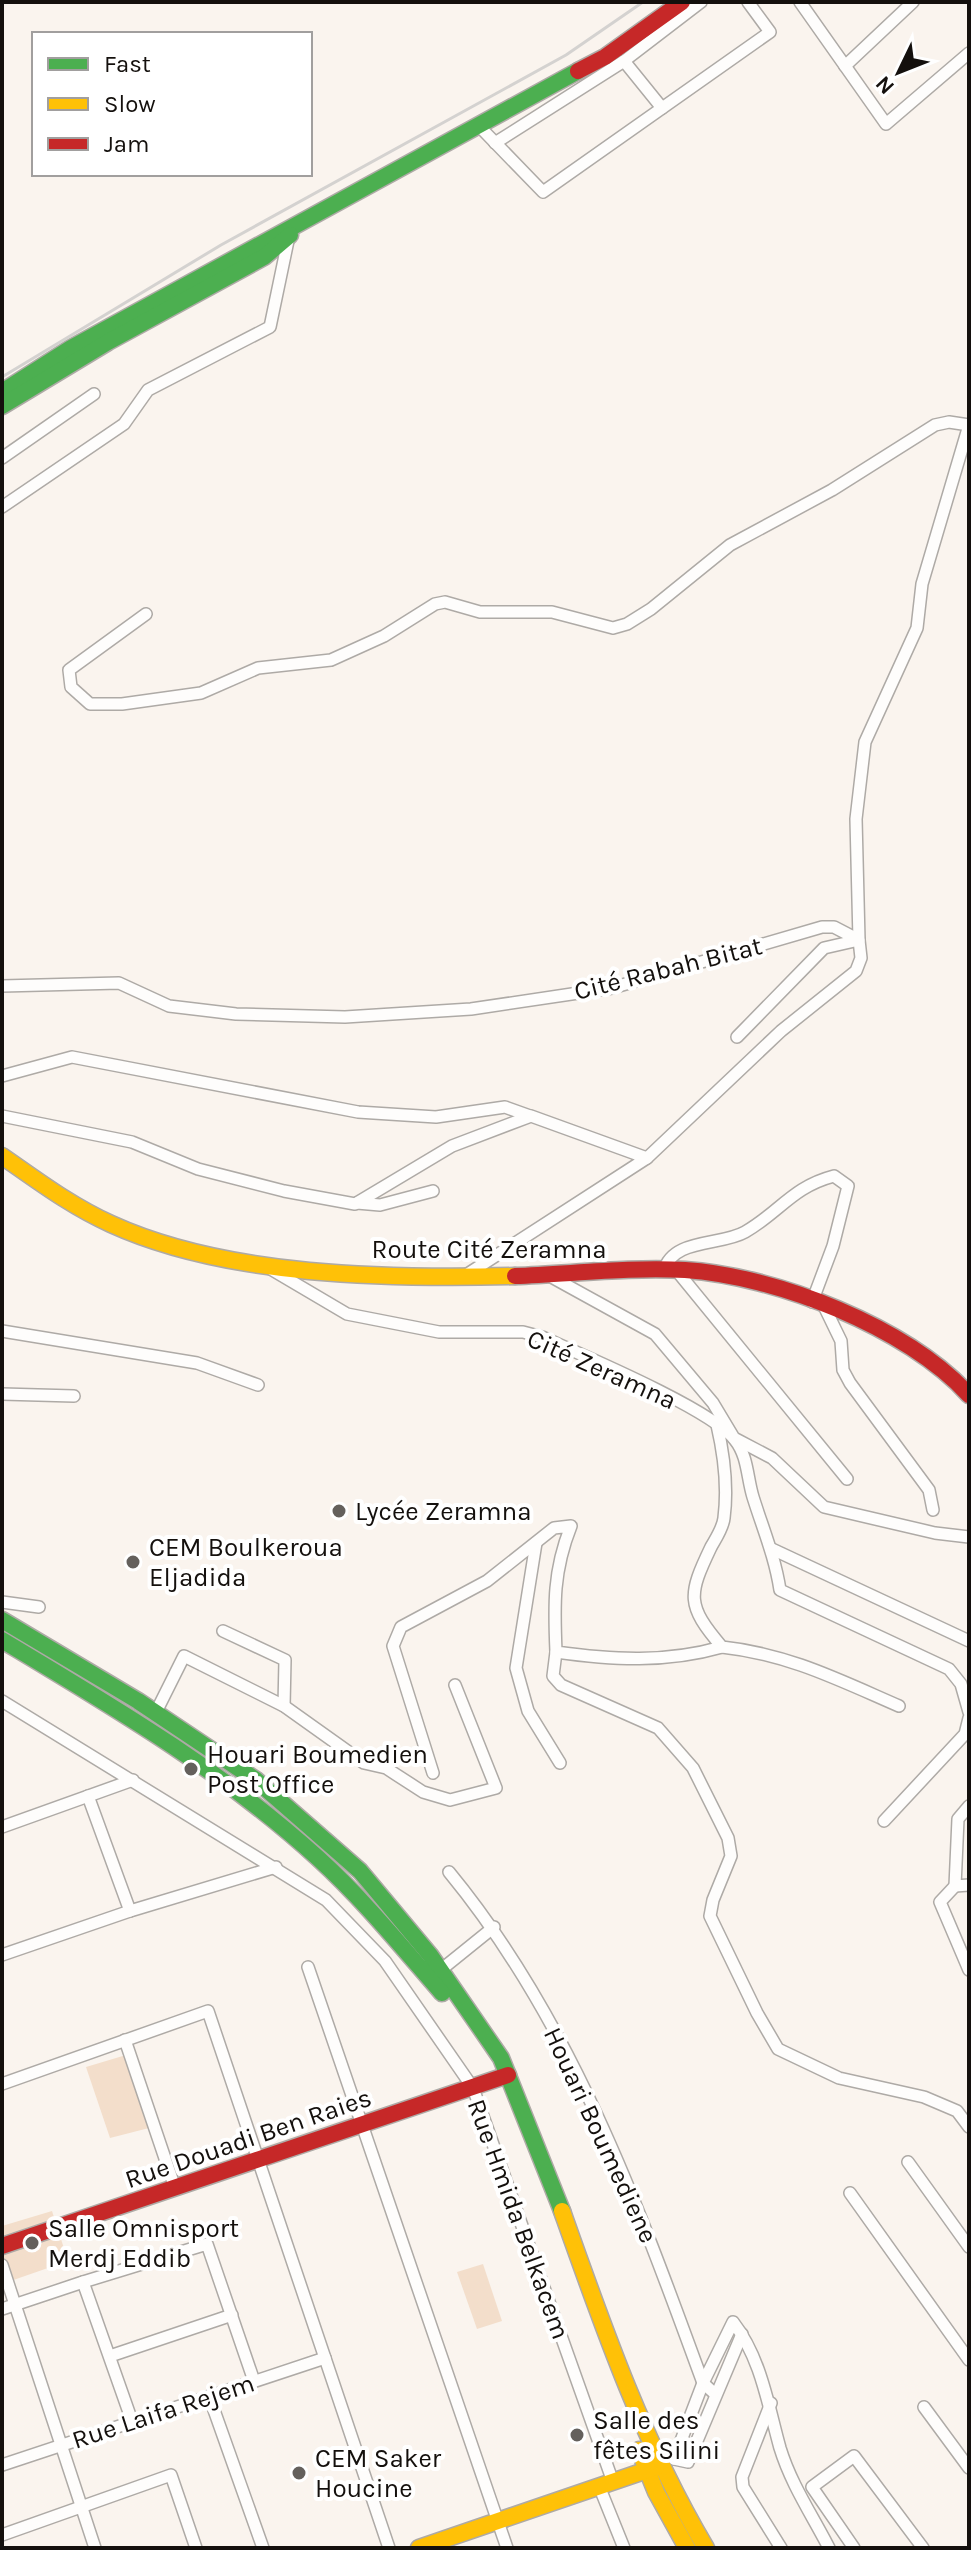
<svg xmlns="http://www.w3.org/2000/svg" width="971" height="2550" viewBox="0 0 971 2550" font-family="Karla,sans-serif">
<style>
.green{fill:#f3decb}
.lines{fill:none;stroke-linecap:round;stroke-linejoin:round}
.street-casing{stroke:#aeaaa6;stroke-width:14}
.fast-casing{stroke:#aeaaa6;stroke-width:19}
.slow-casing{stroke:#aeaaa6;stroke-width:19}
.jam-casing{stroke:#aeaaa6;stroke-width:19}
.street{stroke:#fefdfc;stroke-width:11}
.fast{stroke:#4caf50;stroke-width:16}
.slow{stroke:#ffc107;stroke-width:16}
.jam{stroke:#c62828;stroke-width:16}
.rail{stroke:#d4d2d0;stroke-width:3}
.poi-dot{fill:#64605c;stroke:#fff;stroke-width:3}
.labels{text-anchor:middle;stroke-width:8;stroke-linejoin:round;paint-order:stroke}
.street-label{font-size:26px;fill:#14100d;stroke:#fff}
.poi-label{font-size:26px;fill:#14100d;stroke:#fff;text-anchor:start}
</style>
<rect width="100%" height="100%" fill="#faf4ee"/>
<g class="green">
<polygon points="126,2055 149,2128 110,2138 86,2067"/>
<polygon points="52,2211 68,2261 2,2284 2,2226"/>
<polygon points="483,2264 502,2321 477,2329 457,2272"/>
</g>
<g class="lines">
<g class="street-casing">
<g id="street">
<polyline points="800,2 886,124 969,53"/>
<polyline points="624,61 662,108"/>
<polyline points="845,66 913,2"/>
<polyline points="478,125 543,192 770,32 748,2"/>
<polyline points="495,143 624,61 701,2"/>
<polyline points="2,458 94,394"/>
<polyline points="2,507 124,424 148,390 270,327 289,236"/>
<polyline points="146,614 69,670 71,687 90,704 122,704 201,693 258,668 331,660 384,636 435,604 445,602 480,612 552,612 613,628 627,624 651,609 730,545 832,490 935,425 949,422 969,425"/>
<polyline points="2,986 119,983 169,1006 236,1014 345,1017 471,1009 612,988 822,927 834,927 859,940 861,958 856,971 781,1031 647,1158"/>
<polyline points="737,1037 824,948 859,940 856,819 865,742 917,628 922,584 969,425"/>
<polyline points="2,1076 72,1057 358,1112 436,1117 505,1107 530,1116"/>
<polyline points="2,1116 132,1142 198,1169 284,1191 355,1204 452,1146 531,1116 647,1158 466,1275"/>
<polyline points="357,1203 380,1205 433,1191"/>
<path d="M 269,1268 L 347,1314 L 439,1332 L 523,1332 L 542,1337 C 582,1355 713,1410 735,1440 C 748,1456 747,1478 753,1497 C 763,1529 775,1557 780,1590 L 949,1669 L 961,1684 L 969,1712"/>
<path d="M 664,1271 C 672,1238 721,1246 745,1232 C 780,1212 792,1187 834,1176 L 848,1186 L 833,1246 L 812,1302"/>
<polyline points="677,1271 847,1479"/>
<polyline points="548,1275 655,1334 713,1403 734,1438 772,1458 824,1507 935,1533 969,1537"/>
<polyline points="824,1306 841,1341 843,1370 850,1383 929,1490 933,1510"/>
<polyline points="2,1331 197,1363 258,1385"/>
<polyline points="2,1394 74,1396"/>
<path d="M 717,1425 C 724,1455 728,1487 724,1518 C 723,1528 716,1538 711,1547 C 688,1595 686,1605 722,1647 C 788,1654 839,1680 899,1706"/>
<polyline points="536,1543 516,1668 528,1711 560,1763"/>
<polyline points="772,1549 969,1641"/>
<polyline points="2,1602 39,1607"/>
<polyline points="223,1631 285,1660 284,1706"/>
<polyline points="556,1652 553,1676 561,1685 658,1728 693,1768 728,1838 731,1856 713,1900 710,1916 757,2013 778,2049 839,2078 924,2097 957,2111 969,2127"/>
<polyline points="2,1701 326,1900 385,1961 473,2088 613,2482"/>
<polyline points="156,1712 184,1656 284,1706 364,1763 386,1768 423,1792 450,1800 496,1788 455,1685"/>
<path d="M 433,1773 L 393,1646 L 401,1627 L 487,1581 L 554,1528 L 571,1526 C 553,1571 554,1605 556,1652 C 613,1660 666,1663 722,1647"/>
<polyline points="88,1796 130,1911 276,1867"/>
<polyline points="969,1806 958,1819 955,1886 969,1885"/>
<polyline points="884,1821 965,1734 969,1718"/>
<polyline points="2,1827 133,1780"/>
<path d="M 449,1872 C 571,2020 638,2205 703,2383 L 714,2393"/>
<polyline points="955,1886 940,1902 969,1970"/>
<polyline points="2,1955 130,1911"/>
<polyline points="308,1967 507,2548"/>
<polyline points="437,1973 494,1927"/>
<polyline points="125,2040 175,2188"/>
<polyline points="2,2084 208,2011 389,2548"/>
<polyline points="908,2162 969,2247"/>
<polyline points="850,2193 969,2360"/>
<polyline points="2,2265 95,2548"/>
<polyline points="2,2309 83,2282"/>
<polyline points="110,2356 232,2315"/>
<polyline points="209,2396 263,2548"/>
<polyline points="771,2403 742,2477 743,2487 781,2548"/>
<polyline points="924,2407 969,2468"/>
<polyline points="132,2421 83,2282 207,2244 254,2381"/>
<path d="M 674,2459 L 703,2383 L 733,2322 C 761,2358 768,2405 780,2448 C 791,2484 812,2515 829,2548"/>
<polyline points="674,2459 688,2462 742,2334"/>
<polyline points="2,2465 325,2358"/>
<polyline points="599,2486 624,2548"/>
<polyline points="2,2535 171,2475 196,2548"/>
<polyline points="854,2548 812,2487 854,2456 923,2548"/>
</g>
</g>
<g class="fast-casing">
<g id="fast">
<polyline points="2,392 71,348 578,71"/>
<polyline points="2,406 108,342 264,257 290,235"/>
<polyline points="2,1620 138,1701 256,1780 360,1871 430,1955 501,2058 562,2211"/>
<path d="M 2,1640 C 112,1706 223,1771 318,1858 C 363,1899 402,1947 442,1993"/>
</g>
</g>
<g class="slow-casing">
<g id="slow">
<path d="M 2,1156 C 38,1181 71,1206 111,1224 C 227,1277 389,1279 515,1276"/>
<path d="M 562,2211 C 603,2327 643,2442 706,2548"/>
<polyline points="639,2450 656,2492 687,2548"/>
<polyline points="419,2548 656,2467"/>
</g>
</g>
<g class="jam-casing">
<g id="jam">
<polyline points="578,71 605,57 682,2"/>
<path d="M 515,1276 C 571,1274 629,1267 685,1270 C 776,1276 907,1327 969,1395"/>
<polyline points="2,2246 508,2075"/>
</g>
</g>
<use href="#street" class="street"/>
<use href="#fast" class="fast"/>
<use href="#slow" class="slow"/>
<use href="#jam" class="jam"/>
<polyline class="rail" points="2,377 221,245 566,55 643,2"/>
</g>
<g class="poi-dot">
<circle cx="339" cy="1511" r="8"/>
<circle cx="133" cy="1562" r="8"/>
<circle cx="191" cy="1769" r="8"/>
<circle cx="32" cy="2243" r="8"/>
<circle cx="577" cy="2435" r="8"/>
<circle cx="299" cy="2473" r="8"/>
</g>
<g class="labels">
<g class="street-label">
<text transform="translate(668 968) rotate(-14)" y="9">Cité Rabah Bitat</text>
<text x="489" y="1258">Route Cité Zeramna</text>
<text transform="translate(602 1369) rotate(24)" y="9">Cité Zeramna</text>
<text transform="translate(601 2135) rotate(65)" y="9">Houari Boumediene</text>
<text transform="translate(248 2138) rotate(-19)" y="9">Rue Douadi Ben Raies</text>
<text transform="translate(519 2219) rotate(70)" y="9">Rue Hmida Belkacem</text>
<text transform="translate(163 2411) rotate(-18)" y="9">Rue Laifa Rejem</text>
</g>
<g class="poi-label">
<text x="355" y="1520">Lycée Zeramna</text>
<text x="149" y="1556">CEM Boulkeroua<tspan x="149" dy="30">Eljadida</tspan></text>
<text x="207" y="1763">Houari Boumedien<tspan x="207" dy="30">Post Office</tspan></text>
<text x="48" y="2237">Salle Omnisport<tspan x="48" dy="30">Merdj Eddib</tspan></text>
<text x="593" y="2429">Salle des<tspan x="593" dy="30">fêtes Silini</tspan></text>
<text x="315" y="2467">CEM Saker<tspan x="315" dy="30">Houcine</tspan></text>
</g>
</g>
<rect width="971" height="2550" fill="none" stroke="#14100d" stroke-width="8"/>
<rect x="32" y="32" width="280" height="144" fill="#ffffff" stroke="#a19f9e" stroke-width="2"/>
<rect x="48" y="58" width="40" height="12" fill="#4caf50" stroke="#a19f9e" stroke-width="2"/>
<text x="104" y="72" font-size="24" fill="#14100d">Fast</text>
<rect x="48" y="98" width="40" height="12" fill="#ffc107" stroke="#a19f9e" stroke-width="2"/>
<text x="104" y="112" font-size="24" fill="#14100d">Slow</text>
<rect x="48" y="138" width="40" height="12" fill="#c62828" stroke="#a19f9e" stroke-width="2"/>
<text x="104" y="152" font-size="24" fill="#14100d">Jam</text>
<g transform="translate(899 72) rotate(227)" stroke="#ffffff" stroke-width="6" paint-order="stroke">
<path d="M0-6L14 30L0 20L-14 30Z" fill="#14100d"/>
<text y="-12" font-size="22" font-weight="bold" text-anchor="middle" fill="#14100d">N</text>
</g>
</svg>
